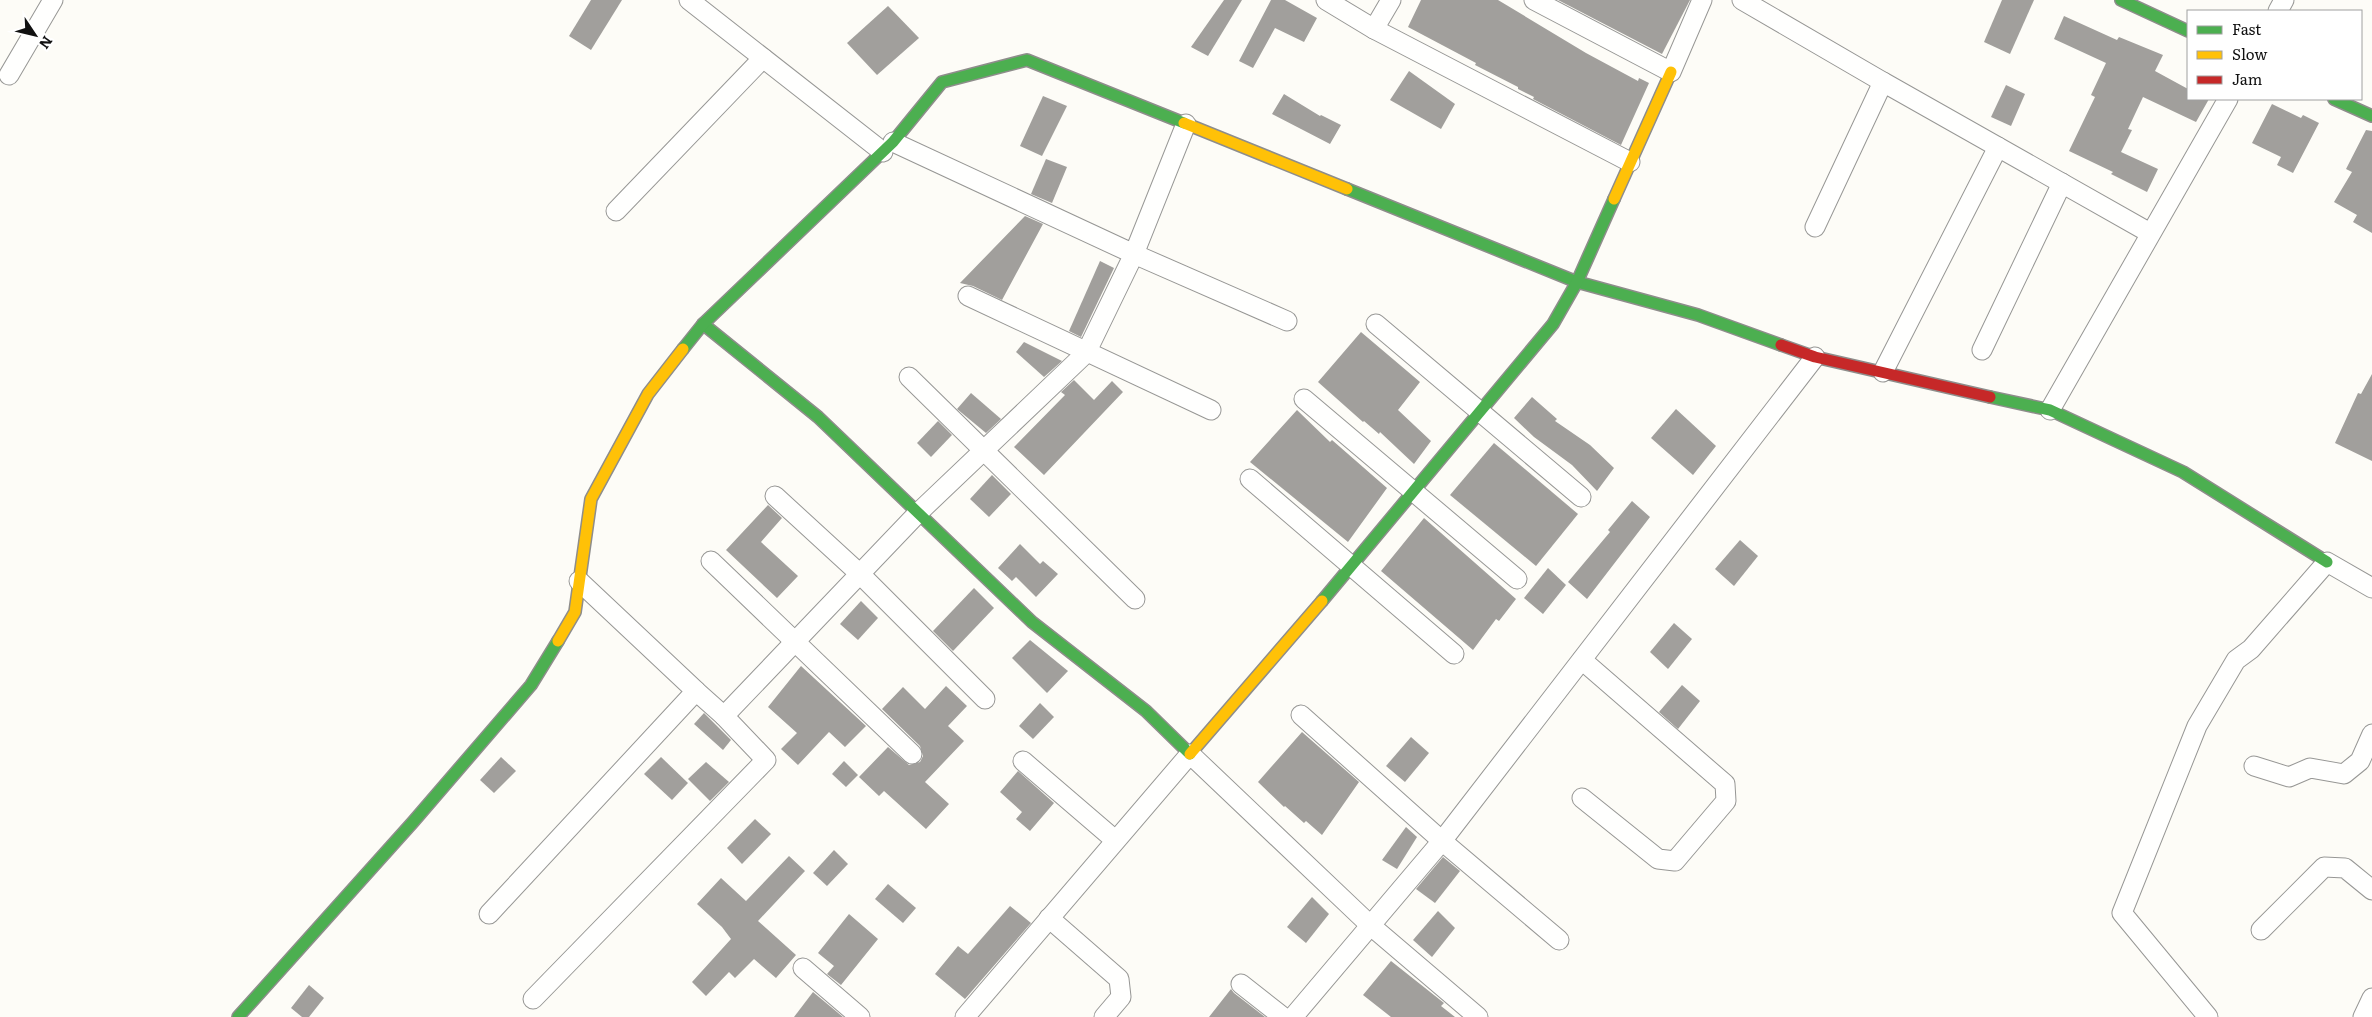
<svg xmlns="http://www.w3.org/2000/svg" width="2372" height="1017" viewBox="0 0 2372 1017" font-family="Literata,serif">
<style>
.building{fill:#a19f9c}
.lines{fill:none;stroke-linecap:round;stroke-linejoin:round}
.street-casing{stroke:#979795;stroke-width:21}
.fast-casing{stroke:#8e8d8b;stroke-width:14}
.slow-casing{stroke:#8e8d8b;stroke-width:14}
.jam-casing{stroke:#8e8d8b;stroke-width:14}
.street{stroke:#fffffe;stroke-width:19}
.fast{stroke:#4caf50;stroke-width:11}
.slow{stroke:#ffc107;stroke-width:11}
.jam{stroke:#c62828;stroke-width:11}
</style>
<rect width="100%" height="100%" fill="#fdfcf7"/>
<g class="building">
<polygon points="591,0 622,0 591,50 569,36"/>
<polygon points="1224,0 1242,0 1208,56 1191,47"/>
<polygon points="1271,0 1285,0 1317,18 1304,42 1275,28 1253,68 1239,61"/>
<polygon points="1421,0 1498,0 1586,53 1638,81 1639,78 1649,83 1621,145 1533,99 1534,97 1518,89 1518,87 1475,65 1476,63 1408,27"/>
<polygon points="1558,0 1690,0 1662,54"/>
<polygon points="2002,0 2034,0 2010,54 1984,42"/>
<polygon points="888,6 919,38 877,75 847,43"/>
<polygon points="2064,16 2117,40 2119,37 2163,55 2155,71 2188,89 2188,99 2209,99 2196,122 2143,97 2128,129 2132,130 2121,152 2158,169 2147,192 2111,174 2113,172 2069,151 2095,97 2091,95 2106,63 2054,39"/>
<polygon points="1409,71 1455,104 1441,129 1390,100"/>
<polygon points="2006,85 2025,94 2011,126 1991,117"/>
<polygon points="1284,94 1320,116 1321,115 1341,125 1330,144 1272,114"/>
<polygon points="1043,96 1067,106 1042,156 1020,146"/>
<polygon points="2272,104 2301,118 2303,115 2319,123 2293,173 2277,165 2281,157 2252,143"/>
<polygon points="2366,130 2372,131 2372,233 2353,222 2357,215 2334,202 2352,172 2346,169"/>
<polygon points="1046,159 1067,167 1052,203 1031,194"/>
<polygon points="1025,216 1043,224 1002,300 973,286 960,283"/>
<polygon points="1100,261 1114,268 1081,337 1069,331"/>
<polygon points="1361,332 1420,382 1398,410 1431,441 1414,464 1380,432 1379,434 1364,421 1363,422 1318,382"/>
<polygon points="1024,342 1062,361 1044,377 1016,352"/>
<polygon points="2372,374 2372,461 2335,443 2358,393 2361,394"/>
<polygon points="1074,380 1094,400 1112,381 1123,392 1044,475 1014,447 1065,395 1061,392"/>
<polygon points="971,393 1001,419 986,433 957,409"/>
<polygon points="1532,397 1557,419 1555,421 1590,445 1614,468 1597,491 1572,465 1534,437 1514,418"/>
<polygon points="1676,409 1716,446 1693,475 1651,438"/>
<polygon points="1297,410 1330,442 1332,440 1387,488 1348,542 1250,462"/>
<polygon points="938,421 952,435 931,457 917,443"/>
<polygon points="1494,443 1578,514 1536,566 1450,495"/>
<polygon points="992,475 1011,494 989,517 970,499"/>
<polygon points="1632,501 1650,517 1587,599 1568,582 1610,532 1608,530"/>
<polygon points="768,505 782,518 761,542 798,576 777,598 726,550"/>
<polygon points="1424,518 1516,599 1499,621 1496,619 1473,650 1381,571"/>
<polygon points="1740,540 1758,556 1734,586 1715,569"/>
<polygon points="1020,544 1040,564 1043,561 1058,574 1036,597 1016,577 1012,581 998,568"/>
<polygon points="1548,568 1566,585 1543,614 1524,598"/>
<polygon points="974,588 994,608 953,651 933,631"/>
<polygon points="861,601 878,618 858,640 840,624"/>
<polygon points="1674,623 1692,639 1668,669 1650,652"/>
<polygon points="1030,640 1068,671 1047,693 1012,658"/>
<polygon points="801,666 866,726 845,747 829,732 798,765 781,749 797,733 768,707"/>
<polygon points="1682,685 1700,701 1678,729 1659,712"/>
<polygon points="946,686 967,706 948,726 964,741 925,782 949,804 926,829 884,791 879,796 859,777 888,747 909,765 920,762 923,756 920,746 882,709 903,687 925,709"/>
<polygon points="1040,703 1054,717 1033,739 1019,726"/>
<polygon points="704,713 731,740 723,750 694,724"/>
<polygon points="1302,732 1359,782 1322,835 1306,821 1304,823 1285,806 1284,807 1258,782"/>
<polygon points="1411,737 1429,753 1405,782 1386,766"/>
<polygon points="501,757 516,771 494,793 480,780"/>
<polygon points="661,757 688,783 672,800 644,774"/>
<polygon points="844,761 858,775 846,787 832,774"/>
<polygon points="706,762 729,782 710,801 688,779"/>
<polygon points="1018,771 1054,803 1030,831 1016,819 1022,812 1000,792"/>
<polygon points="755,819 771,834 742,864 727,848"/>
<polygon points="1406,827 1417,837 1397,869 1382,860"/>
<polygon points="834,850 848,864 827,886 813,873"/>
<polygon points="789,856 805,871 758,921 796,955 776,978 754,959 735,978 729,972 706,996 692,982 731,939 722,927 697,904 721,878 746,901"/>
<polygon points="1443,857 1460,871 1435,903 1416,889"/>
<polygon points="888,884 916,908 903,923 875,899"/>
<polygon points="1312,897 1329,914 1306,943 1287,927"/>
<polygon points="1010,906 1031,923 965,999 935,974 958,946 968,954"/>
<polygon points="1438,911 1455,928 1432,957 1413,940"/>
<polygon points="849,914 878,939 841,985 827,974 834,966 818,953"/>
<polygon points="1391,961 1444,1003 1441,1006 1455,1017 1391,1017 1363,995"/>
<polygon points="309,985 324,998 309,1017 302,1017 291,1008"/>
<polygon points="1231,989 1234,993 1265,1017 1209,1017"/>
<polygon points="813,992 843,1017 794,1017"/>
</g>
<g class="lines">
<g class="street-casing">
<g id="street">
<polyline points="689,0 883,152"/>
<polyline points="1326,0 1374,29"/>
<polyline points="1391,0 1374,29 1630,162"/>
<polyline points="1534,0 1671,72 1702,0"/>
<polyline points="1742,0 1883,82"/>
<polyline points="2278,11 2284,0"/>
<polyline points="9,75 53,0"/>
<polyline points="893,142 1134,254 1186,124"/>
<polyline points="616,211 763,58"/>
<polyline points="1815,227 1883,82 2150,233"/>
<polyline points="968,296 1211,410"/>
<polyline points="1376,324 1581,497"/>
<polyline points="1982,350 2062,183"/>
<polyline points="1883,372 1998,147"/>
<polyline points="909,377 1135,599"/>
<polyline points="1304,399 1517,579"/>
<polyline points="2050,410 2228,99"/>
<polyline points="1250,479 1454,654"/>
<polyline points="775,496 860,574 985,699"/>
<polyline points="711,561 912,754"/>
<polyline points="579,581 696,691"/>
<polyline points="1582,660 1725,784 1726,801 1675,861 1658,859 1582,798"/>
<polyline points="1301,715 1442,841 1559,940"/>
<polyline points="1023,761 1115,840"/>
<polyline points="2254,766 2289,777 2310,768 2344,774 2360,761 2372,734"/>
<polyline points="489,914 696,691 724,716"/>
<polyline points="1049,918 1119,979 1121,997 1104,1017"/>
<polyline points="2261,930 2324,867 2345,868 2372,890"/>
<polyline points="803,968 860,1017"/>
<polyline points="1241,984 1283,1017"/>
<polyline points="533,999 766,760 724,716 918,513 1086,353 1134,254 1287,321"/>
<polyline points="965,1017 1190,754 1370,925 1478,1017"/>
<polyline points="1293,1017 1442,841 1815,357"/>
<polyline points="2208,1017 2122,913 2197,726 2236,660 2251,649 2327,562 2372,588"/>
<polyline points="2363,1017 2372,998"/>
</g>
</g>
<g class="fast-casing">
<g id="fast">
<polyline points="2121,0 2188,31"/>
<polyline points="2334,99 2372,116"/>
<polyline points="1347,189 1577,282 1698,315 1781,345"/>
<polyline points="703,324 818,417 1032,622 1146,711 1190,754"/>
<polyline points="683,349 703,324 893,142 942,82 1027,60 1184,123"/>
<polyline points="1990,397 2050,410 2183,472 2327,562"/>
<polyline points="1322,601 1553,324 1577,282 1614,199"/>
<polyline points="238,1017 413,822 531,685 558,641"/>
</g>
</g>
<g class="slow-casing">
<g id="slow">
<polyline points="1184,123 1347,189"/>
<polyline points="1614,199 1671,72"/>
<polyline points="558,641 575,612 591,499 648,394 683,349"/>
<polyline points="1190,754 1322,601"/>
</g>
</g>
<g class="jam-casing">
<polyline id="jam" points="1781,345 1815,357 1990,397"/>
</g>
<use href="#street" class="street"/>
<use href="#fast" class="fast"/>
<use href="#slow" class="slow"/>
<use href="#jam" class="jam"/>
</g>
<rect x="2187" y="10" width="175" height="90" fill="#ffffff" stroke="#a0a0a0"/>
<rect x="2197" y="26" width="25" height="8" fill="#4caf50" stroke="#a0a0a0"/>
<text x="2232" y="35" font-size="15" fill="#111111">Fast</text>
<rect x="2197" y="51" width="25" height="8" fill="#ffc107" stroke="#a0a0a0"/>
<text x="2232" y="60" font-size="15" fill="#111111">Slow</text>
<rect x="2197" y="76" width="25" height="8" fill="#c62828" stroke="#a0a0a0"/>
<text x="2232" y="85" font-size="15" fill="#111111">Jam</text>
<g transform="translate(35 35) rotate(125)" stroke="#ffffff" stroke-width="4" paint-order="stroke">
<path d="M0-4L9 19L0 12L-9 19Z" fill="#111111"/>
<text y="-8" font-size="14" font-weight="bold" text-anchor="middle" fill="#111111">N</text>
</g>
</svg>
